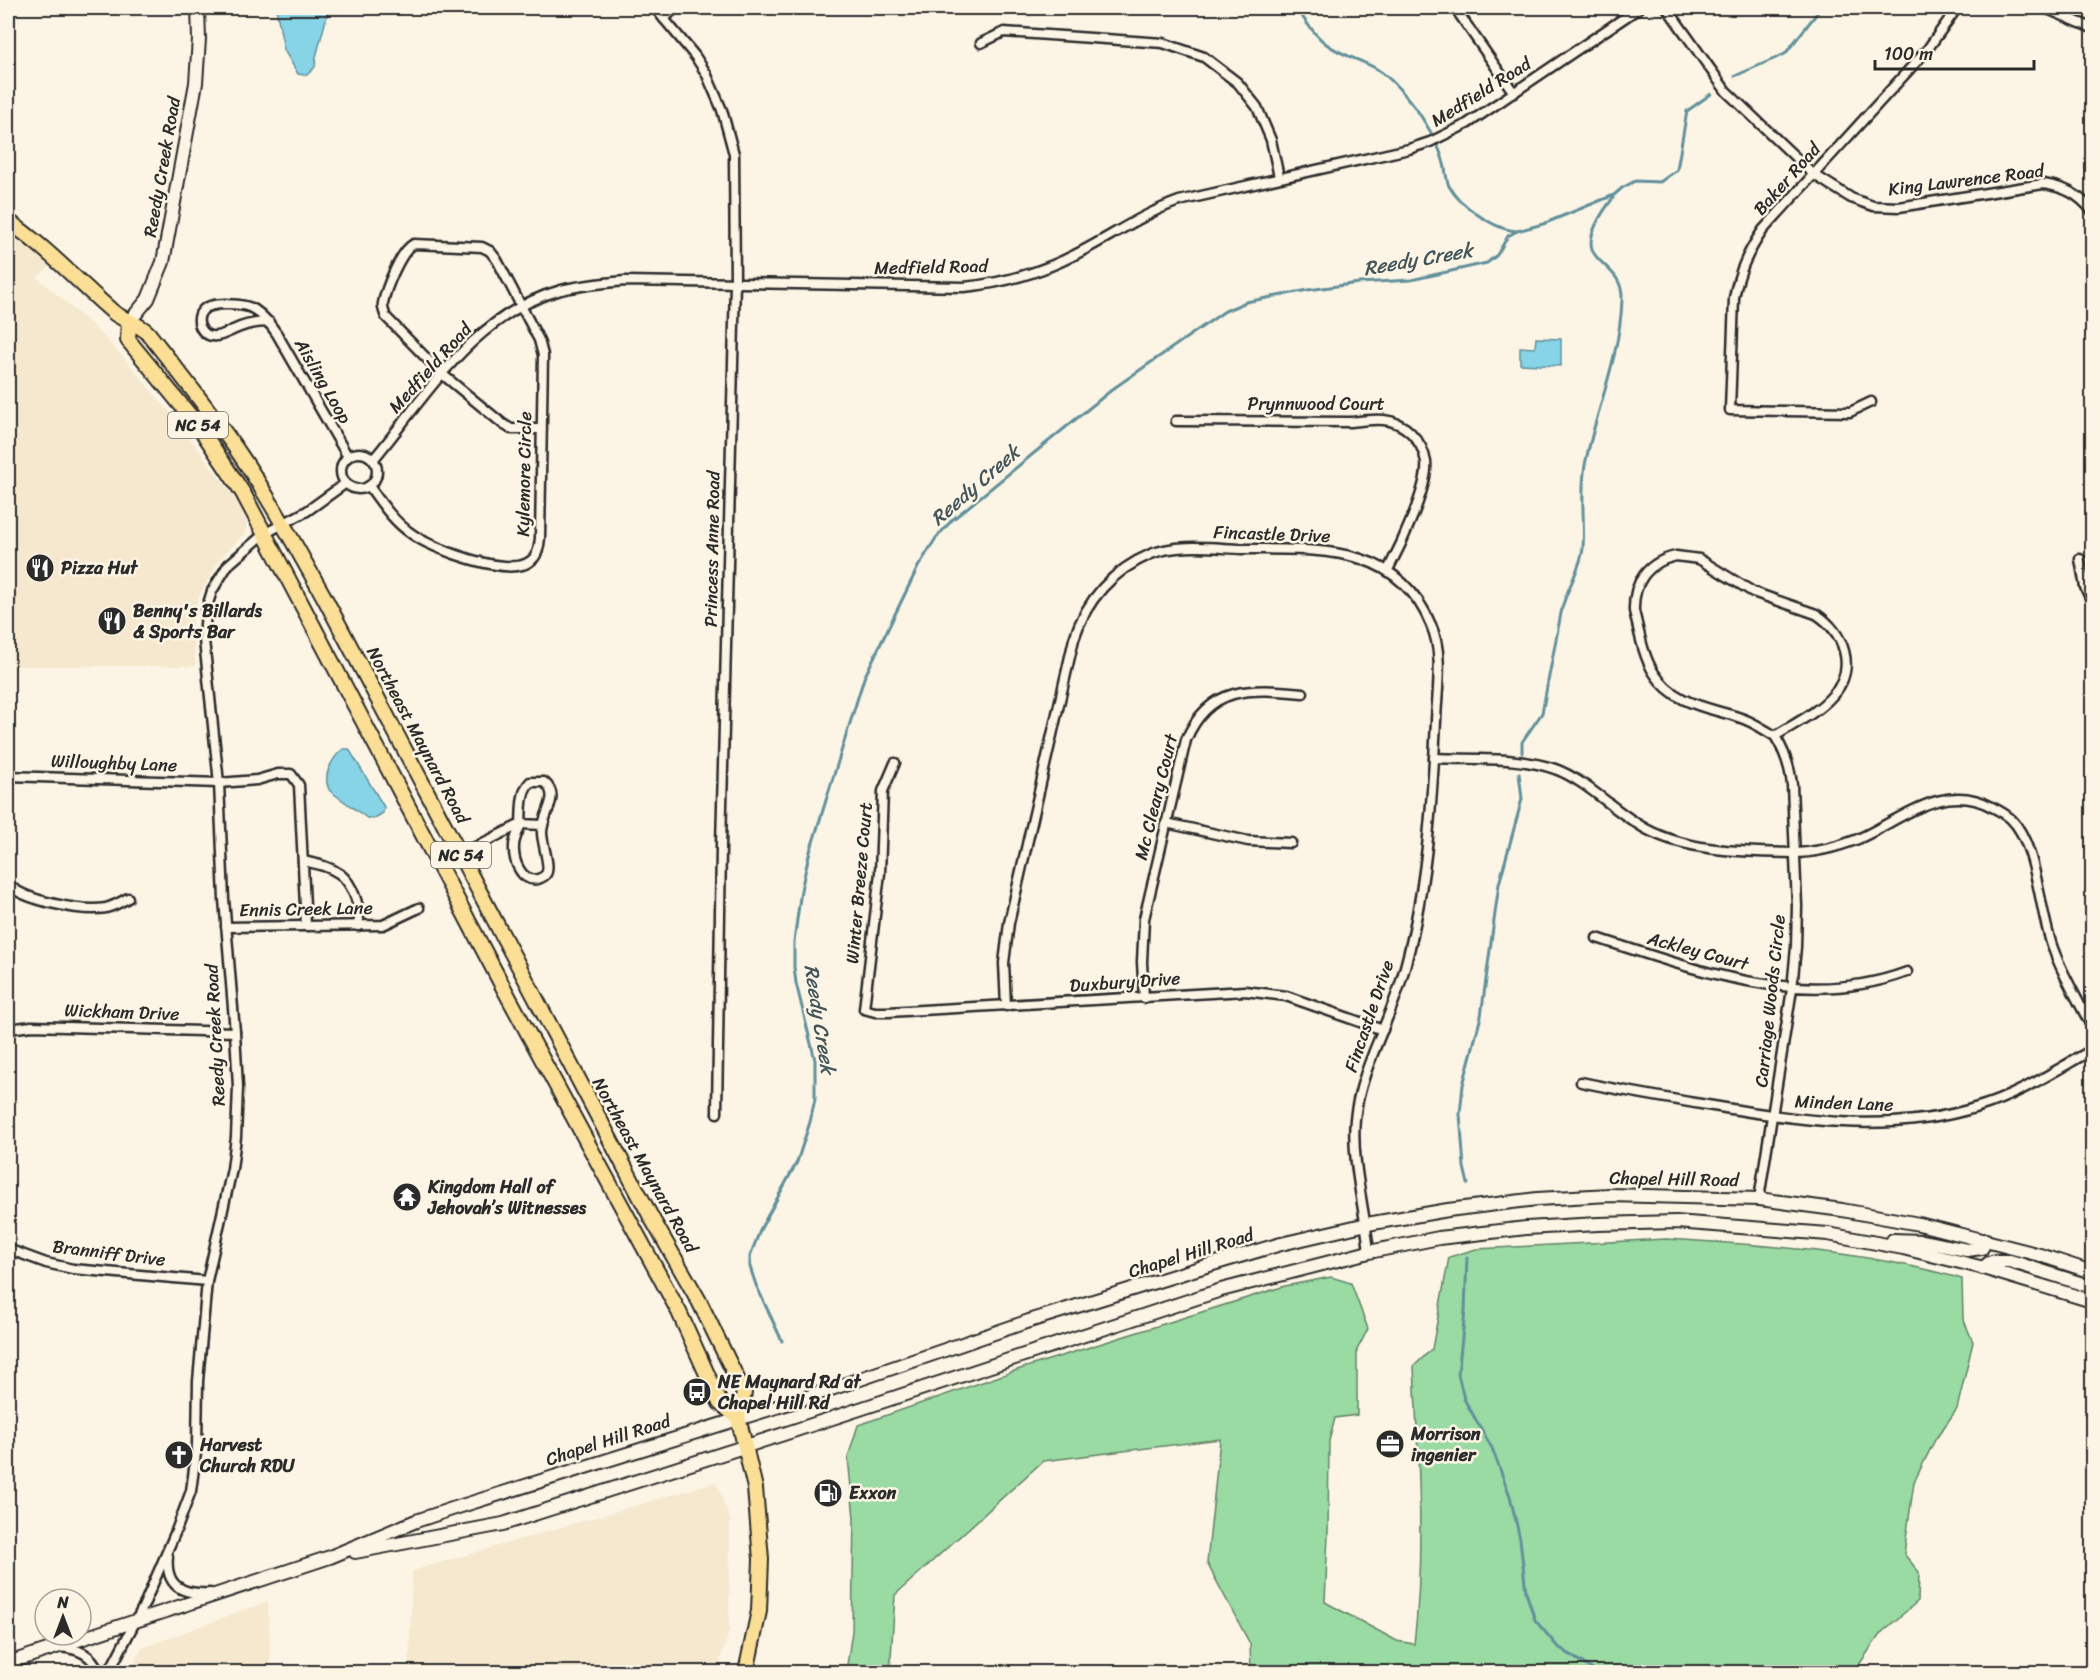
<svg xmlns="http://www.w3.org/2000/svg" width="2100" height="1680" viewBox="0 0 2100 1680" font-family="Sriracha,sans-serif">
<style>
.built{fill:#f5e8ce}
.green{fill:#9adaa3;stroke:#628267;stroke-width:1.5}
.water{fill:#87d4e6;stroke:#62909b;stroke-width:1.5}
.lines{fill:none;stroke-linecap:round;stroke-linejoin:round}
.stream{stroke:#62909b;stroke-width:3}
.street-casing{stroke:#2b2b2b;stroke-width:13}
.secondary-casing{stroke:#2b2b2b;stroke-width:16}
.primary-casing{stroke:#2b2b2b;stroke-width:18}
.street{stroke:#fcf5e5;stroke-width:8}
.secondary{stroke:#fcf5e5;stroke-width:12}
.primary{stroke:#fbdf96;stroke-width:14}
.labels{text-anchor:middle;stroke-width:5;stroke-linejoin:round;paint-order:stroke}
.shield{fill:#fcf5e5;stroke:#6a6863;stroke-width:1.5}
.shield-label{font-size:16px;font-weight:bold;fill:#2b2b2b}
.street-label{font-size:18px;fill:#2b2b2b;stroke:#fcf5e5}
.poi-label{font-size:18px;font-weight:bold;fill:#2b2b2b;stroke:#fcf5e5;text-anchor:start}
.water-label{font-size:20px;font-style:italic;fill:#42555a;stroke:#fcf5e5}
</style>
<rect width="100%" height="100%" fill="#fcf5e5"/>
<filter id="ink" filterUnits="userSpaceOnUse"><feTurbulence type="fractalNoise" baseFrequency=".0167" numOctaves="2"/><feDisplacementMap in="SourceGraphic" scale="12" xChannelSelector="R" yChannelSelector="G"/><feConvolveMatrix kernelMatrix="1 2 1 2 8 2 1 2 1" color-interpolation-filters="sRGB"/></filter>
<g filter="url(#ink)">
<g class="built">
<polygon points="15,226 57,261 37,277 94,327 124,358 174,417 237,501 247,523 245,533 220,559 199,596 192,624 196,666 14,666 8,654 8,243"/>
<polygon points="716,1482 730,1519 729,1631 717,1672 409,1672 412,1571"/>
<polygon points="268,1601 271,1672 130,1672 142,1648"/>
</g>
<path class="green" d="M 1666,1239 C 1766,1245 1866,1251 1962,1279 L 1963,1318 L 1973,1342 L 1957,1409 L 1935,1440 L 1914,1482 L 1904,1554 L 1919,1572 L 1918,1601 L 1881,1633 L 1854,1672 L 1251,1672 L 1250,1644 L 1207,1563 L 1220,1439 L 1043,1461 L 895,1595 L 890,1672 L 846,1672 L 852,1631 L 854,1518 L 848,1457 L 858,1425 L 1023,1368 L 1285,1286 L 1331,1277 L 1351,1283 L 1368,1329 L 1357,1350 L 1357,1415 L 1335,1418 L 1329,1441 L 1328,1535 L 1325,1602 L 1397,1641 L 1414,1644 C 1425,1552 1418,1458 1414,1366 L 1432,1349 L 1449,1257 L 1476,1249 Z"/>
<g class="water">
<polygon points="276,8 329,8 316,57 315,67 307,75 298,74 284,50"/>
<polygon points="1536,338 1561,339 1561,366 1520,364 1520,347 1535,348"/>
<path d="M 343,749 L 349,749 L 384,807 L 383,813 L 375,818 L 367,818 L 330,791 C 321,777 332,758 343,749 Z"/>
</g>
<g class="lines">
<g class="stream">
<path d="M 1296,8 C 1305,20 1313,34 1325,43 C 1340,55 1359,59 1375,68 C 1391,77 1406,96 1417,110 C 1428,127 1439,144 1444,164 C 1446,171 1446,179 1449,186 C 1459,205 1495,230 1517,231"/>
<polyline points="1735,76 1785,54 1821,8"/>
<path d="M 1522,753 L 1522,742 L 1542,713 L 1562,608 C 1567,588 1581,568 1583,548 C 1585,520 1580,493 1585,465 C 1596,410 1620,357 1622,300 C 1624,253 1558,270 1613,198"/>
<polyline points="1468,1184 1464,1167 1460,1114 1463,1085 1481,1016 1499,884 1522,799 1519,773"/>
<polyline points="1467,1258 1465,1311 1458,1374 1464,1399 1492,1448 1510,1496 1520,1539 1526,1592 1535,1620 1557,1646 1596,1672"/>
<polyline points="782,1341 756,1285 750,1267 750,1256 761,1228 797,1162 810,1122 815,1099 815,1060 796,983 794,967 794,942 801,890 809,855 864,678 918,567 936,538 952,520 1114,388 1225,311 1246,302 1308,290 1359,283 1411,280 1487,263 1497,255 1508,236 1517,231 1543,224 1614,195 1622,188 1635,181 1660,182 1677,170 1687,111 1711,94"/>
</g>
<g class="street-casing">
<g id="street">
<polyline points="655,8 695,56 706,73 722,110 734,154 735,283 721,846 717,1113"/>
<polyline points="1455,8 1514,93"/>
<path d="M 1667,8 L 1726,91 L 1813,174 L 1851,198 L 1873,206 L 1899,207 L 2043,184 C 2064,187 2079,194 2092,211"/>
<polyline points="2045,8 2092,28"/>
<polyline points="664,19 675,8"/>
<polyline points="981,43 1004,32 1163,43 1204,57 1238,83 1257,107 1271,140 1279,177"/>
<path d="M 269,322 C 256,322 245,324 233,330 C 228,332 221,336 216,336 C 202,338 194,321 202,311 C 210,301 246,303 255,310 C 264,316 271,325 277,334 L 348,457"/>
<path d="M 1871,402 L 1850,412 L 1730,410 L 1734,298 C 1739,271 1748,252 1763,230 L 1927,50 L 1957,8"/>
<path d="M 1176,421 L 1351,422 C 1374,419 1394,416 1411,433 C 1419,441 1424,450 1426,462 C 1429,486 1400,547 1388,570"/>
<circle cx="359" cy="471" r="18"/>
<path d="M 373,460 C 427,395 474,314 561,290 C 582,285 603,283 625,281 L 964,287 C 994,284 1024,277 1053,265 C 1097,247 1134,217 1179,201 L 1409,149 L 1430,142 L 1467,124 L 1639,8"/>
<path d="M 369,486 C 382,504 394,522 412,534 C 432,549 508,577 529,562 C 538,557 539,547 540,538 L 543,355 L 539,340 L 497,260 L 490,251 L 482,247 L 414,244 C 401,250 386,288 383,303 C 382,308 384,312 386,317 L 442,374 L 503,424 L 511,429 L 542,429"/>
<path d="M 1676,556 L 1699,559 L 1753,592 L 1816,614 C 1844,632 1858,669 1832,696 C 1817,713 1794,724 1775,736 C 1763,729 1752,721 1738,717 C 1706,707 1674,704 1654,673 C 1643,656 1639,631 1634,611 C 1633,582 1648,562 1676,556 Z"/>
<polyline points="2080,559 2085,587 2092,602"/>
<path d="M 1434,758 C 1473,760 1518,756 1555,769 C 1586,780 1616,813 1646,829 C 1689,852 1744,852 1792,853 C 1814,853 1838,847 1858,839 C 1901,820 1944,780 1992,807 C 1998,810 2006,814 2011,819 C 2038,845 2039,915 2054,951 C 2064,978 2080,1003 2092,1028"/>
<polyline points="895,763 883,791 880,873 864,1009 875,1012 888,1012 1245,991 1286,996 1383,1030"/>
<polyline points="8,776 219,783 257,780 278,774 291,774 299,785 306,926"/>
<polyline points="1166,823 1248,841 1291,843"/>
<path d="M 461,854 L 521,824 C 522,810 520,793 530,782 L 544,782 C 562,797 542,813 542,833 C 542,843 551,867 546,874 C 544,877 541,878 538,879 C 521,883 513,860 514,846 C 514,839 519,830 521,824 L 542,825"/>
<path d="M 303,861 C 316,864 329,866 340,874 C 353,884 362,909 358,926"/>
<path d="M 8,884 C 24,901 83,912 106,908 C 114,906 121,902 128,898"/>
<polyline points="226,927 383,925 419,908"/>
<path d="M 1597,938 C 1697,970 1802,1011 1907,972"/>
<path d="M 1144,998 L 1142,962 L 1144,919 L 1186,740 C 1209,685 1251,688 1303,693"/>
<path d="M 1006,1006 L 1004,963 L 1009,923 L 1074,639 C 1086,600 1113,570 1151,554 C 1178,543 1213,548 1242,549 C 1316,550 1397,542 1431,625 C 1444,654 1437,689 1436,721 C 1432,807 1426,898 1401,981 C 1387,1027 1360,1071 1355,1119 C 1351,1160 1365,1210 1369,1252"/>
<polyline points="8,1029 32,1026 235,1032"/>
<path d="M 1581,1082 C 1623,1091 1665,1098 1707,1105 C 1798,1120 1889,1135 1978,1107 C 2019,1095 2056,1070 2092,1050"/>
<path d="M 1759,1199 L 1792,989 L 1796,947 L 1797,906 L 1792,785 C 1790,766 1785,752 1775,736"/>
<polyline points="8,1249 46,1263 73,1269 207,1281"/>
<path d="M 168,1556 C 165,1586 182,1595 210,1593"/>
<path d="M 60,1647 C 79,1649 92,1654 99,1672"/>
<polyline points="109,1672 143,1607 176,1531 191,1491 197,1446 198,1381 207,1281 232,1169 236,1137 238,1087 235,1032 224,899 219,783 204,640 206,610 212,591 228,565 264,534 307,511 346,483"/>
</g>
</g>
<g class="secondary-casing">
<g id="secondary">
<polyline points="129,322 148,299 163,262 196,83 199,39 198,8"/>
<polyline points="1893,1240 1921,1241 1967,1250 1982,1248 1986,1240"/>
<polyline points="1983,1268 1989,1263 1995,1261 2010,1261 2092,1287"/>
<polyline points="355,1552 503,1524 790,1432 1221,1290 1369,1252 1439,1238 1526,1228 1598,1224 1676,1222 1828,1234 1903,1248 1980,1267 2092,1301"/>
<polyline points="8,1663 330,1557 416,1521 455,1508 805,1398 1029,1321 1206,1266 1281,1244 1367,1224 1448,1210 1537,1199 1610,1195 1759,1199 1842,1210 1919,1224 2040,1255 2092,1272"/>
</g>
</g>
<g class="primary-casing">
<g id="primary">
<path d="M 8,221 C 46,247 78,282 113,312 C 124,321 138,323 148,333 C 180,374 214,415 243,459 C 272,502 297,549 323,595 L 651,1217 L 699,1301 L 744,1393 L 738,1417 L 755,1488 L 761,1559 L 759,1611 L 746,1672"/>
<polyline points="129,322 128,340 200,428 243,493 502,985 679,1312 720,1403 738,1417"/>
</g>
</g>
<use href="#street" class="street"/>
<use href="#secondary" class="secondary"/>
<use href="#primary" class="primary"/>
</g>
</g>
<defs>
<g id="restaurant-disc" transform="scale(1.5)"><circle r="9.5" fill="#2b2b2b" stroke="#fcf5e5"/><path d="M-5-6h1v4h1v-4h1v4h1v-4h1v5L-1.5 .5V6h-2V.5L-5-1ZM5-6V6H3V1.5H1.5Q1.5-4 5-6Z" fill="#fff"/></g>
<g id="temple-disc" transform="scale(1.5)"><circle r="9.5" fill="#2b2b2b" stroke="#fcf5e5"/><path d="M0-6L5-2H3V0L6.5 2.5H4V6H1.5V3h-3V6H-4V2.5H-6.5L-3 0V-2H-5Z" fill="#fff"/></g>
<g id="bus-disc" transform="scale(1.5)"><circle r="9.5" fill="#2b2b2b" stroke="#fcf5e5"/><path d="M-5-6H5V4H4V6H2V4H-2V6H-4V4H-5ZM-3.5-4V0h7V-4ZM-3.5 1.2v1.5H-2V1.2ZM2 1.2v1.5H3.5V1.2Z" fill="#fff"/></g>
<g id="office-disc" transform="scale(1.5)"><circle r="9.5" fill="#2b2b2b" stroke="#fcf5e5"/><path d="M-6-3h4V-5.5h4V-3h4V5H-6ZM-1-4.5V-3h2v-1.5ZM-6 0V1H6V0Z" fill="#fff"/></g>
<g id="church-disc" transform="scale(1.5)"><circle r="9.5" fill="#2b2b2b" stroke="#fcf5e5"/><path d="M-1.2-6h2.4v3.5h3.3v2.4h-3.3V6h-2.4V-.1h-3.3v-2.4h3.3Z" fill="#fff"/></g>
<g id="fuel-disc" transform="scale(1.5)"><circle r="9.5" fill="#2b2b2b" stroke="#fcf5e5"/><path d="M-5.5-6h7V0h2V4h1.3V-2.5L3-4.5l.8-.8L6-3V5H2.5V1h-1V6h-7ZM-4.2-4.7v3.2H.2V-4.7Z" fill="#fff"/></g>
</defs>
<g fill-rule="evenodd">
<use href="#restaurant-disc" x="40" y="568"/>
<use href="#restaurant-disc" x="112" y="621"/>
<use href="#temple-disc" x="407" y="1197"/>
<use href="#bus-disc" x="697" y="1392"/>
<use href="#office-disc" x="1390" y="1444"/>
<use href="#church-disc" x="179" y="1455"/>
<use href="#fuel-disc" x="828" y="1493"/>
</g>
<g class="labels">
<g class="shield">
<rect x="168" y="412" width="60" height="26" rx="4.5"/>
<rect x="431" y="842" width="60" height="26" rx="4.5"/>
</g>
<g class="shield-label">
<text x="198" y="431">NC 54</text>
<text x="461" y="861">NC 54</text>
</g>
<g class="street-label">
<text transform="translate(1481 92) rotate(-32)" y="6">Medfield Road</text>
<text transform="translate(162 167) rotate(-80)" y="6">Reedy Creek Road</text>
<text transform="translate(1787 179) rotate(-48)" y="6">Baker Road</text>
<text transform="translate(1966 180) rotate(-7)" y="6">King Lawrence Road</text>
<text transform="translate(931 267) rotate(-1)" y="6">Medfield Road</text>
<text transform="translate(430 368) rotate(-48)" y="6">Medfield Road</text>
<text transform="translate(323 381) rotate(60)" y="6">Aisling Loop</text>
<text x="1316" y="410">Prynnwood Court</text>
<text transform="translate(524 474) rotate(-89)" y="6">Kylemore Circle</text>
<text transform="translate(1272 534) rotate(2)" y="6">Fincastle Drive</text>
<text transform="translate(712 549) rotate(-89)" y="6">Princess Anne Road</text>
<text transform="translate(418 735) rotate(62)" y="6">Northeast Maynard Road</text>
<text transform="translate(114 763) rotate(2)" y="6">Willoughby Lane</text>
<text transform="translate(1156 797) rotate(-76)" y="6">Mc Cleary Court</text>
<text transform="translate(859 883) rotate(-85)" y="6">Winter Breeze Court</text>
<text transform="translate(306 909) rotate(-1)" y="6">Ennis Creek Lane</text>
<text transform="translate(1698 951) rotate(15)" y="6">Ackley Court</text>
<text transform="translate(1125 982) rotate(-4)" y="6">Duxbury Drive</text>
<text transform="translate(1770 1001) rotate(-84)" y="6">Carriage Woods Circle</text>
<text transform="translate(122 1012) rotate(2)" y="6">Wickham Drive</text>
<text transform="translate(1369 1016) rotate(-71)" y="6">Fincastle Drive</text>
<text transform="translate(215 1035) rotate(-93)" y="6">Reedy Creek Road</text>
<text transform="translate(1844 1103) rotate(2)" y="6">Minden Lane</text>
<text transform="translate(645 1165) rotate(61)" y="6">Northeast Maynard Road</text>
<text transform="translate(1674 1179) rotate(1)" y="6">Chapel Hill Road</text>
<text transform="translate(109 1253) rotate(7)" y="6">Branniff Drive</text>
<text transform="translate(1191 1253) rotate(-17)" y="6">Chapel Hill Road</text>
<text transform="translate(608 1440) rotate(-18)" y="6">Chapel Hill Road</text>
</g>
<g class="poi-label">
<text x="61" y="574">Pizza Hut</text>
<text x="133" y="617">Benny's Billards<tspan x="133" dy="21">&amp; Sports Bar</tspan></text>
<text x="428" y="1193">Kingdom Hall of<tspan x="428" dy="21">Jehovah’s Witnesses</tspan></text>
<text x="718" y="1388">NE Maynard Rd at<tspan x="718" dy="21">Chapel Hill Rd</tspan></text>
<text x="1411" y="1440">Morrison<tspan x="1411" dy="21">ingenier</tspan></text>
<text x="200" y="1451">Harvest<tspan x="200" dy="21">Church RDU</tspan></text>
<text x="849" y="1499">Exxon</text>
</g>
<g class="water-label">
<text transform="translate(1418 259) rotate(-10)" y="7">Reedy Creek</text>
<text transform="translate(975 485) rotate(-41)" y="7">Reedy Creek</text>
<text transform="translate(820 1019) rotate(81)" y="7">Reedy Creek</text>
</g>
</g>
<rect width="2100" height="1680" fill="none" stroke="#fcf5e5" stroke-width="30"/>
<rect x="15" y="15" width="2070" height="1650" fill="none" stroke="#2b2b2b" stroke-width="2" filter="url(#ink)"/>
<g transform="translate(63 1617)"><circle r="28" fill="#fcf5e5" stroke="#a8a49b" stroke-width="1.5"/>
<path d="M0-4.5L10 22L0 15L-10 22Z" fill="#2b2b2b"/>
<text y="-9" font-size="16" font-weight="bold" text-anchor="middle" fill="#2b2b2b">N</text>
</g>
<path d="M1875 60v9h159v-9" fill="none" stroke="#2b2b2b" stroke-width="3"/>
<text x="1884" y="60" font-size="18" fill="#2b2b2b" stroke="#fcf5e5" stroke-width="4.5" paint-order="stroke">100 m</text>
</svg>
